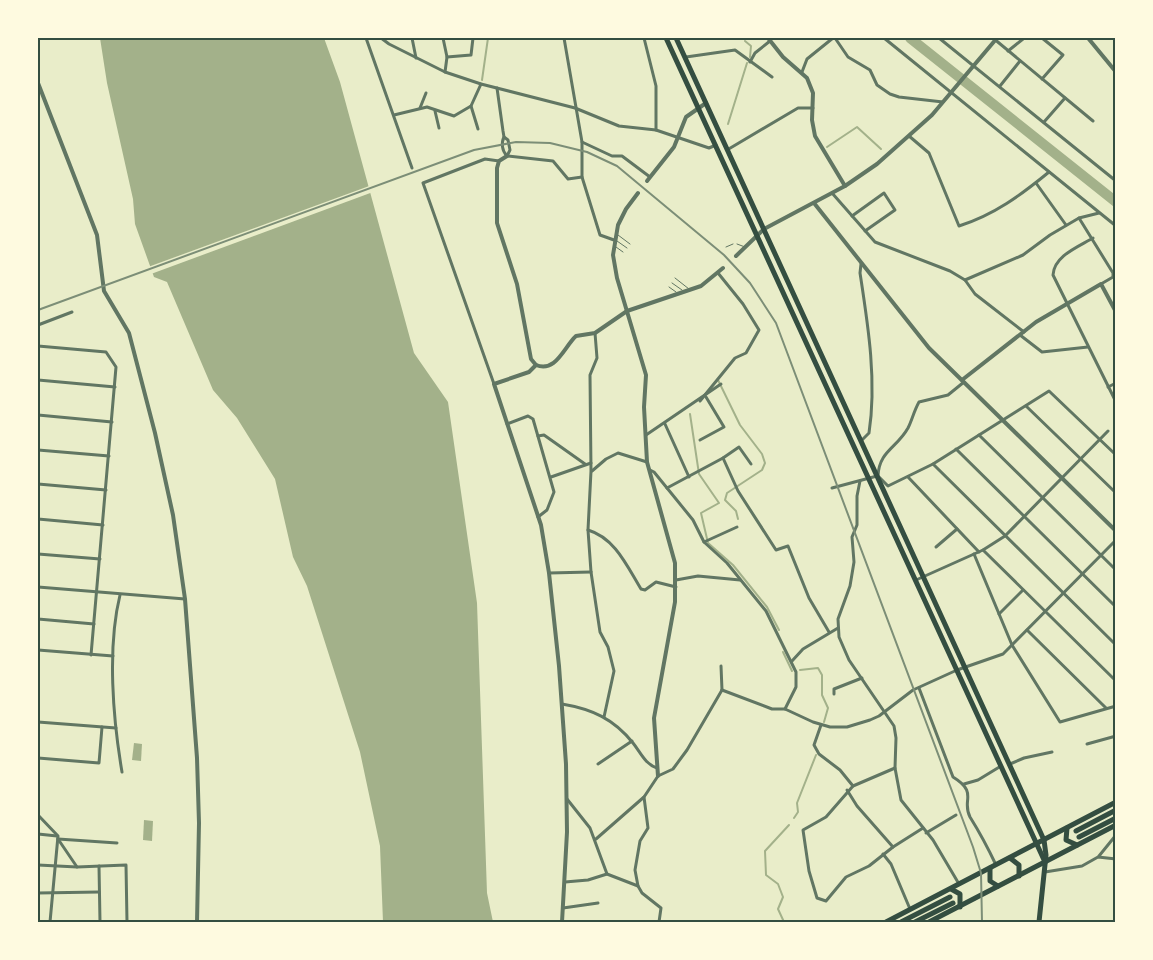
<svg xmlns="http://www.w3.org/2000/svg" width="1153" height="960" viewBox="0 0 1153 960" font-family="Rubik,sans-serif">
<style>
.water{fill:#a3b18a}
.pier{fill:#e9edc9}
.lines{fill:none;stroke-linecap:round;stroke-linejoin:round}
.stream{stroke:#a3b18a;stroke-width:2}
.river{stroke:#a3b18a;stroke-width:10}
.service{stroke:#617663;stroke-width:1}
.minor{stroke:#617663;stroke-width:3}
.tertiary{stroke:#617663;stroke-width:4}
.primary{stroke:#344e41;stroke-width:5}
.rail{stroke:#7c8e77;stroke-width:2}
.neatline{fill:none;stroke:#344e41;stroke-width:2}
</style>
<rect width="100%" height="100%" fill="#e9edc9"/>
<g class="water">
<polygon points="100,38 324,38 340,82 414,353 448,402 477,603 487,893 493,922 383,922 380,846 360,752 307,586 293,557 275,479 237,418 213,390 167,282 154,277 135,224 133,199 107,83"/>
<polygon points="134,743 142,744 141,761 132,760"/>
<polygon points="144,820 153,821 152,841 143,840"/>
</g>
<polygon class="pier" points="372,185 373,192 151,274 148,267"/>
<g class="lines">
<g class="stream">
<polyline points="745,41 751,46 750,57"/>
<polyline points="482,80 488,38"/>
<polyline points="728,124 747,63"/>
<polyline points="827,147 857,127 881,149"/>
<polyline points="718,380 740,425 762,454 765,463 762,470 727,493 725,500 736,511 738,519"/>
<polyline points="690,414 699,474 719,503 701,513 708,543 733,565 767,607 779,630"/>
<polyline points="783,652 792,671"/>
<polyline points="800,670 818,668 822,675 822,695 828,708 824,722"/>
<polyline points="794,818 798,812 797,803 816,755"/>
<polyline points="784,922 778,909 783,897 778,884 766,875 765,851 789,825"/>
</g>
<polyline class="river" points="910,38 1116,202"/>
<g class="service">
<polyline points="618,235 630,244"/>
<polyline points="617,241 627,248"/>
<polyline points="737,244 745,247"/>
<polyline points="616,247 623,252"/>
<polyline points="726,247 733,244"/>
<polyline points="675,278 689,289"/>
<polyline points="672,283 682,290"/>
<polyline points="669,287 676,292"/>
</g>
<g class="minor">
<polyline points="366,38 412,168"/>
<polyline points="381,38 389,44 445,72 481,84 575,108 619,126 656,130 709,148 716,145"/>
<polyline points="412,38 416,58"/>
<polyline points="443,38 447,57 445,72"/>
<polyline points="564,38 582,142 582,177 600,235 614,240"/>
<polyline points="644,38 656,86 656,130"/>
<polyline points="835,38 848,57 870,70 877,85 890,94 899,97 943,102"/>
<polyline points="884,38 1116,226"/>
<polyline points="939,38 1116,181"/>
<polyline points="993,38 1093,121"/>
<polyline points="1008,51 1023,39"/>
<polyline points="447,57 471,55 473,38"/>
<polyline points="686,57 735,50 772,77"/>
<polyline points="750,62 755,53 770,41"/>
<polyline points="802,72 807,59 833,38"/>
<polyline points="1042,79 1063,55 1042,38"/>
<polyline points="1000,86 1020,61"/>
<polyline points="497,88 503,131 504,137 508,140 510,150 507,156"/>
<polyline points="471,106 478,129"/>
<polyline points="420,108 426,93"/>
<polyline points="435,111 439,128"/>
<polyline points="394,115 427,107 454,116 471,106 481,84"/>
<polyline points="1044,122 1065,98"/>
<path d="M 909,136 L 929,153 L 959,226 C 994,215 1021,195 1049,172"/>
<path d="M 504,137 C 501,143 502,151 507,156"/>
<polyline points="582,142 612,156 622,156 650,177"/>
<polyline points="727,150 798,108 813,108"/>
<polyline points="507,156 553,161 568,179 582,177"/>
<polyline points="1036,183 1066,225"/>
<polyline points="832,193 875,242 950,271 965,280 975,294 1024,332"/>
<polyline points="852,216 884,193 895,210 865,231"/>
<polyline points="1079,218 1113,273 1113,277 1101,284"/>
<path d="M 1093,238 C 1078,247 1054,256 1053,275 L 1116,402"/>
<path d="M 861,264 L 860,273 C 868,325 877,381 869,433 L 861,441"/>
<polyline points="965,280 1023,255 1050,235 1079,218 1099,213"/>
<polyline points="38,325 72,312"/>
<polyline points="595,333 597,358 590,375 591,471 588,530 591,572 600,632 608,647 614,671 604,717"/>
<polyline points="1020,335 1042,352 1088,347"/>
<polyline points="38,346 106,352 116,367 91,655"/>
<polyline points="38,380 115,387"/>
<path d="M 964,382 L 948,395 L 919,402 C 914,411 912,420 908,428 C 897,448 879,451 878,476 L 888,486 L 933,464 L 1049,391 L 1116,455"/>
<polyline points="494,384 423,183 485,159 499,161"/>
<polyline points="1108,387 1116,383"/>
<polyline points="700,401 735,358 746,353 759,330 743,304 718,273"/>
<polyline points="1026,406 1116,493"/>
<polyline points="38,415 112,422"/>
<polyline points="507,424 528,416 533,419 554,492 547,510 538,517"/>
<polyline points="665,424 689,477"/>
<polyline points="646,435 721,384"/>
<polyline points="979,435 1116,570"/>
<polyline points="538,436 544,435 585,464"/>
<polyline points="700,440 724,427 706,397"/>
<polyline points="956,449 1116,607"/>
<polyline points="38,450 109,456"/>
<polyline points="723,458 739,447 751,464"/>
<polyline points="933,464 1116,645"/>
<polyline points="650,470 654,472 693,520 704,542 727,563 766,611 796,672 796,687 785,709"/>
<polyline points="592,471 606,459 618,453 647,462"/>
<polyline points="551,477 591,463"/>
<polyline points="908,477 979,552"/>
<polyline points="860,481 857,496 857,525 852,537 854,562 850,586 838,619 839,637 849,660 894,726 896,738 895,768 901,800 933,840 959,884"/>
<polyline points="38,484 106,490"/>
<polyline points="667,488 723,458 738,491 776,550 788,546 809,598 829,632"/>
<polyline points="832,488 877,476"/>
<polyline points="38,519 103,525"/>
<path d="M 588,530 C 615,538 627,566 641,589 L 645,590 L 656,582 L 676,587"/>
<polyline points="704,542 737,527"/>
<polyline points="936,547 957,529"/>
<polyline points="983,550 1116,681"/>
<polyline points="38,554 100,559"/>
<polyline points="974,554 1012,645 1060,722 1116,706"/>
<polyline points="549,573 591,572"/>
<polyline points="676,580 698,576 740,580"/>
<polyline points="916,580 983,550 1005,536 1108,431"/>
<polyline points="38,587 185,599"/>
<path d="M 120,595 C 107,648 113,719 122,772"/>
<polyline points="999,614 1023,590"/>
<polyline points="38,619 94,624"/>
<polyline points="1027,630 1106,708"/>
<polyline points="38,650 113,656"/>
<polyline points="792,661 803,649 838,628"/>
<polyline points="721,666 722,690"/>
<path d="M 919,688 L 953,777 C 979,793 961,800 970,817 C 980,833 988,848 996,865"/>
<polyline points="722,690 772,709 785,709 813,722 830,727 847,727 870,720 879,716 913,690 957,670 1003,654 1116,540"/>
<polyline points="834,694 834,689 862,678"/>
<path d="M 562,704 C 592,709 614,719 633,743 C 641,753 645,764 657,768"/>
<polyline points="38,722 116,728"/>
<polyline points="821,725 814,745 819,754 840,770 853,786"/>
<polyline points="1087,744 1116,736"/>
<polyline points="38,758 99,763 102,727"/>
<polyline points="598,764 632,741"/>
<polyline points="1010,764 1024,758 1052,752"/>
<polyline points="895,768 853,786 826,817 803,830 809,871 817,898 826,901 846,877 869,866 893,847 923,828"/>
<polyline points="964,784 978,780 1001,766"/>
<polyline points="847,790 857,806 893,847"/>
<polyline points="567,799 590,828 607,874 638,886"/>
<polyline points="38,815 58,836 50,922"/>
<polyline points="926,833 956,815"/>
<polyline points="38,834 57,836"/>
<polyline points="58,839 77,867 126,865 127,922"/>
<polyline points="58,839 117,843"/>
<polyline points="596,839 644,797"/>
<polyline points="883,854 891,864 910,909"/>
<polyline points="1099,856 1116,835"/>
<polyline points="38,865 77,867"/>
<polyline points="99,866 100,922"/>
<polyline points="1045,872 1082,866 1098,857 1116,859"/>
<polyline points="565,882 588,880 607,874"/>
<polyline points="38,893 99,892"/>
<polyline points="563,908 598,903"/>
<polyline points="38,922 46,922"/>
<polyline points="659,922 661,908 642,893 638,886 635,870 640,841 648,828 644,797 658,776 673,769 687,750 722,690"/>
</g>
<g class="tertiary">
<polyline points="768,38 783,57 807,78 813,93 812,120 815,136 845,186"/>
<polyline points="1088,38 1116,72"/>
<polyline points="38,83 97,235 104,291 129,333 155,433 173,515 185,599 197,758 199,823 197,922"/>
<path d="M 507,156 L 499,161 L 497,168 L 497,223 L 517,284 L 531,359 L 536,365 C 556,373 564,347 576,336 L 595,333 L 627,311 L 701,286 L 723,268"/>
<polyline points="647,181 674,147 686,117 706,103"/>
<polyline points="638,193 626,209 618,225 613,255 617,278 646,375 644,407 647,462 675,563 675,602 654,718 658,776"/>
<polyline points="814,203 929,348 1116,531"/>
<polyline points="736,256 764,229 845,186 877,164 932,115 997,38"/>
<polyline points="536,365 529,372 494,384 541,525 549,573 559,666 566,764 567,832 562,922"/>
<polyline points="962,380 1036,322 1101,284 1116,312"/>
</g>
<g class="primary">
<polyline points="666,38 1045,862"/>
<polyline points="676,38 1044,840 1046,855 1039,922"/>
<polyline points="1067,828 1066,840 1077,845"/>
<polyline points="1076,831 1116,810"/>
<polyline points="1079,837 1116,818"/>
<polyline points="1010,858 1019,865 1019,876"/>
<polyline points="990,868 990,881 998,886"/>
<polyline points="951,889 960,894 960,907"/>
<polyline points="886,922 1116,802"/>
<polyline points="901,922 950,897"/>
<polyline points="915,922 953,903"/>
<polyline points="929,922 1116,825"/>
</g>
<polyline class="rail" points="38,310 474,150 516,142 550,143 587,152 617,166 724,255 750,283 776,323 973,847 981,873 982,922"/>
</g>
<rect width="1153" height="960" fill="none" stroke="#fefae0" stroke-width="78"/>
<rect x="39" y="39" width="1075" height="882" class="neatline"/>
</svg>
